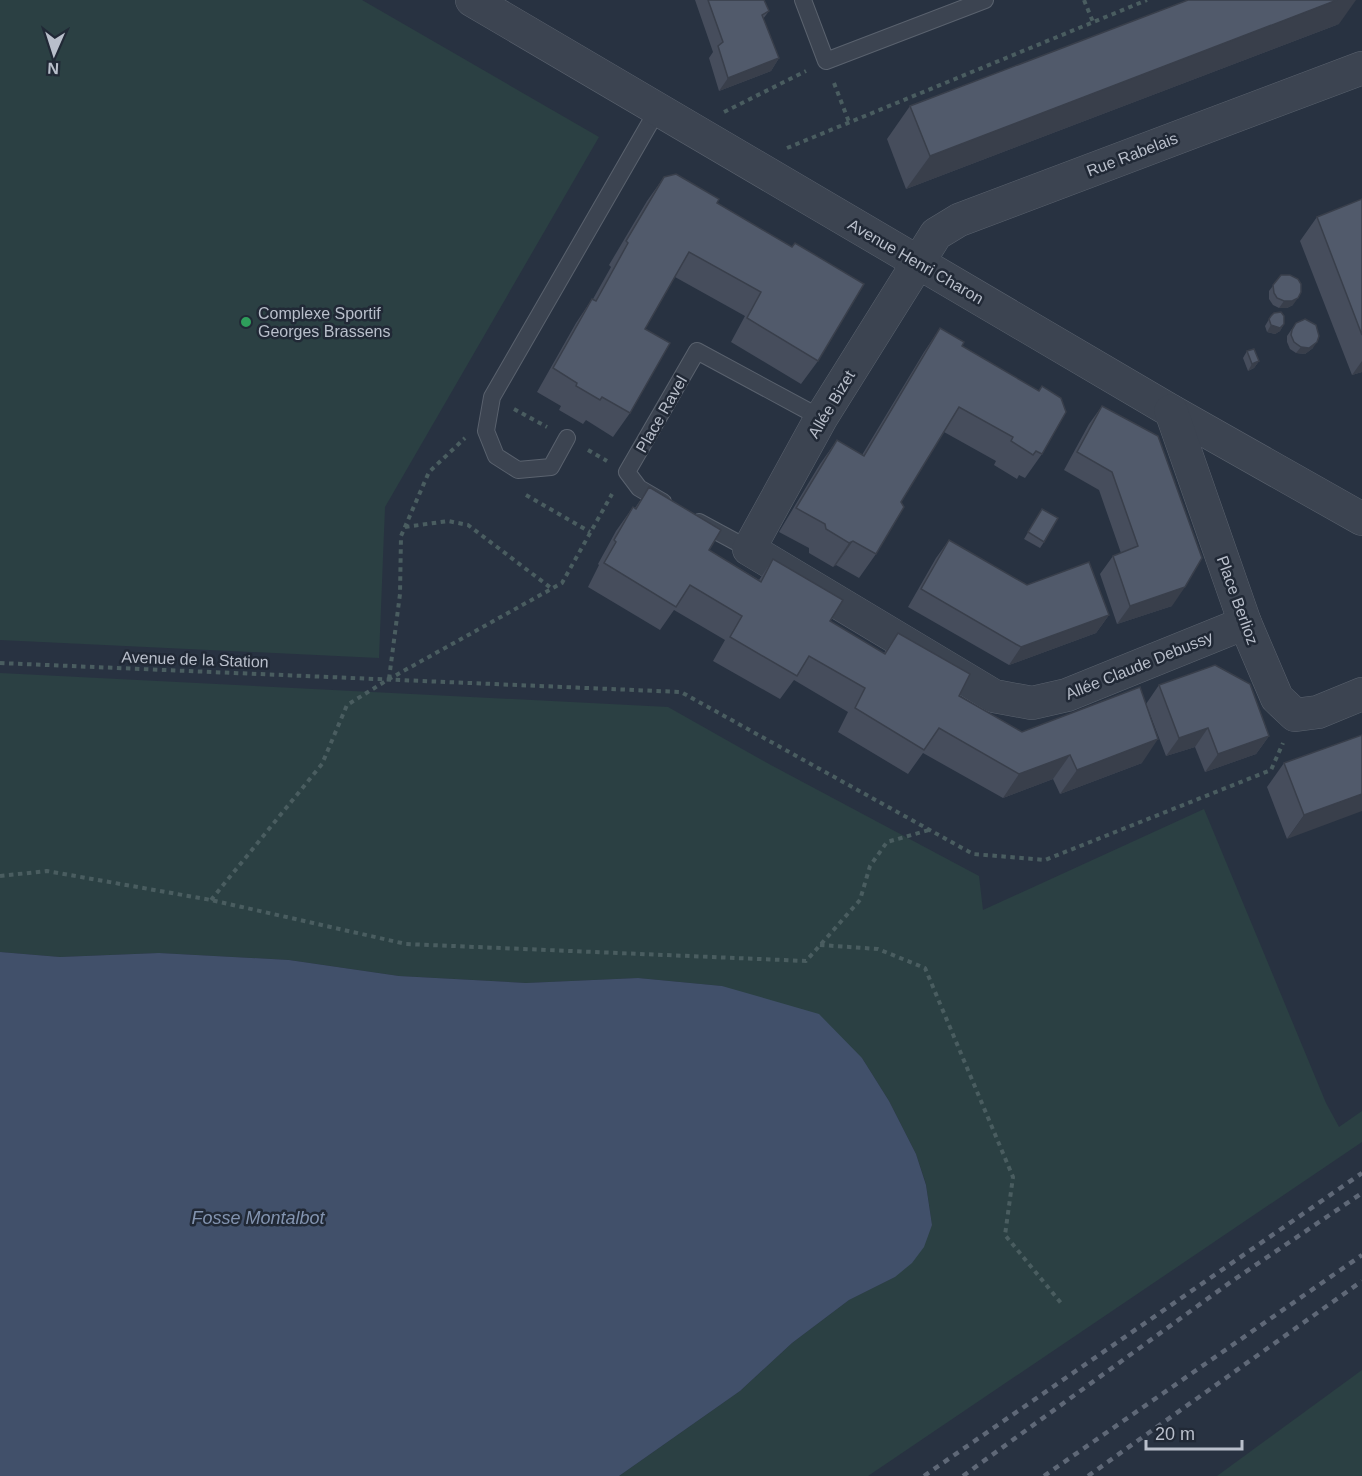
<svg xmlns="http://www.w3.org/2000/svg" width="1362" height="1476" viewBox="0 0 1362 1476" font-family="Helvetica,sans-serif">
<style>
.green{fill:#2b4043}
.water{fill:#41506a}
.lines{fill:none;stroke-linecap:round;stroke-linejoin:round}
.lane-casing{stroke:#5a626e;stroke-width:18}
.street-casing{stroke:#5a626e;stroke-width:34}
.path{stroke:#4a5d60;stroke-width:4;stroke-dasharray:4.5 4.5;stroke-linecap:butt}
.lane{stroke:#3c4451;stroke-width:16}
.street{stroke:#3c4451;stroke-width:33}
.rail{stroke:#5f6877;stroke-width:4.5;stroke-dasharray:6 6;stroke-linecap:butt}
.wall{fill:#464d5c}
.shaded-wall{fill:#393f4b}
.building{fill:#515a6b;stroke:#393f4b;stroke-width:1.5}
.leisure-dot{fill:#2e9e5b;stroke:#212936;stroke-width:2}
.labels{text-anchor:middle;stroke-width:5;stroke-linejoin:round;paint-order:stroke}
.street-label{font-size:16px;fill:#b9bfcb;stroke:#212936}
.poi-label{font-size:16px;fill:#b9bfcb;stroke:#212936;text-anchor:start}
.water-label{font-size:18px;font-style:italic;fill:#8394b0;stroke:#212936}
</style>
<rect width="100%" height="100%" fill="#283241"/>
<g class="green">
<polygon points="0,0 362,0 599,137 385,507 379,658 0,640"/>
<polygon points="0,673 668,707 769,764 979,876 983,910 1204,809 1326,1103 1339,1127 1362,1111 1362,1142 868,1476 619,1476 740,1391 792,1343 849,1300 895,1277 932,1225 926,1184 916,1154 889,1101 862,1058 722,986 638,978 527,983 399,976 289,960 159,953 60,957 0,952"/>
<polygon points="1362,1370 1362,1476 1217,1476"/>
</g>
<polygon class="water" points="0,952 60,957 159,953 289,960 399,976 526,983 638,978 722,986 819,1014 862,1058 889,1101 916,1154 926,1185 932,1225 924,1247 912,1263 895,1277 849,1300 792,1343 740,1391 619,1476 0,1476"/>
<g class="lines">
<g class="lane-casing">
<g id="lane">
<polyline points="803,0 826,61 985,0"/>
<polyline points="567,438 551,467 518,470 496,456 486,431 492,397 658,109"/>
<polyline points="663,502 639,488 627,472 697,351 821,418"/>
<polyline points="699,522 749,549"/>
</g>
</g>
<g class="street-casing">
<g id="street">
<polyline points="472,0 1171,411 1362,519"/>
<polyline points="1171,411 1245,623 1277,698 1295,715 1318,712 1362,694"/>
<polyline points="1245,623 1067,695 1032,703 994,696 749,549 821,418 936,234 959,220 1362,68"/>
</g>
</g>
<g class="path">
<polyline points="1084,0 1093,22"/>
<polyline points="834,83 849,122"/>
<polyline points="724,112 806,71"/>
<polyline points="787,148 1147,0"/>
<polyline points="514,409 547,427"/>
<polyline points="588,450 607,461"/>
<polyline points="526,495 590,532"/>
<polyline points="405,527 448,521 468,525 551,588"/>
<polyline points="0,663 681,692 973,854 1045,860 1271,770 1283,743"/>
<polyline points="389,679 400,594 401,536 429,472 465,438"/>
<polyline points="0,876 47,871 211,900 406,944 806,961 860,900 870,866 887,842 929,830"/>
<polyline points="211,900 322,764 347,705 389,679 562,583 612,494"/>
<polyline points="820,945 878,949 925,968 1013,1177 1005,1235 1061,1303"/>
</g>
<use href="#lane" class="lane"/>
<use href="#street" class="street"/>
<g class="rail">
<polyline points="924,1476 1362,1173"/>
<polyline points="963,1476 1232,1281 1362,1193"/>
<polyline points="1044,1476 1362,1255"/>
<polyline points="1088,1476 1362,1281"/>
</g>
</g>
<g class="wall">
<polygon points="695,0 764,0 769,11 763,19 779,58 771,71 719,91 709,58 713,52"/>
<polygon points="1339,24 906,189 887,139 910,106"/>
<polygon points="664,177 717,203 818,361 801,384 731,342 745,316 675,277 645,329 630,413 613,437 586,420 583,424 559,410 561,406 537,392 576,323 592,299 593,299 611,267 609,265 647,201"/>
<polygon points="1362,196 1362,372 1352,375 1300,241 1317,217 1362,199"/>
<polygon points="1281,275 1293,305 1287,308 1279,308 1273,305 1269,299 1269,291"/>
<polygon points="1271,316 1284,324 1280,331 1275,334 1267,332 1265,326"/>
<polygon points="1296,323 1313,348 1305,354 1296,353 1290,349 1287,342 1287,336"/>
<polygon points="940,328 962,346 1038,391 1042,386 1042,454 1025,478 1019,475 1017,479 994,465 996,461 944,432 901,502 876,554 859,578 836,565 833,567 809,553 809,548 779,532 820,464 837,440 862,455 924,352"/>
<polygon points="1247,351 1259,361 1254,368 1248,371 1243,358"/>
<polygon points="1102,406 1172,606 1117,624 1100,574 1113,556 1121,553 1099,490 1064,470 1089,424"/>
<polygon points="649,487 709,550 759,580 773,559 830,621 884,653 898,633 959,696 1022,732 1142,763 1060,794 1053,779 1003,798 923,753 908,774 838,732 848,712 794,680 780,699 713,661 725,640 674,610 660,630 588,587 599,565 598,564 616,531 633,507 635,508"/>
<polygon points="1042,509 1044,542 1040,548 1024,539"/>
<polygon points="949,540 1027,585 1109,615 1096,633 1009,665 908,607 936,558"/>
<polygon points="1159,685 1269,736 1256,754 1205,772 1195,747 1166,756 1146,704"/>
<polygon points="1362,735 1287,839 1267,787 1284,763"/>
</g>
<g class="shaded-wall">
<polygon points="1337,0 1356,0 1339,24 906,189 930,156"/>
<polygon points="779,58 771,71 719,91 728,78"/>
<polygon points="1298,298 1293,305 1287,308 1279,308 1284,301"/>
<polygon points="1284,324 1280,331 1275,334 1267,332 1271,325"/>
<polygon points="1317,342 1313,348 1305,354 1296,353 1301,347"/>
<polygon points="1259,361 1254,368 1248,371 1252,364"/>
<polygon points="1362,361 1362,372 1352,375"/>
<polygon points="853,541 836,565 833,567 849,543"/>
<polygon points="1185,587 1172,606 1117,624 1130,606"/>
<polygon points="1109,615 1096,633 1009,665 1021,647"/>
<polygon points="1208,728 1195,747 1166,756 1179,738"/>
<polygon points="1269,736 1256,754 1205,772 1218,754"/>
<polygon points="1158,739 1142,763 1060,794 1077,770"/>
<polygon points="1070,755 1053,779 1003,798 1019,774"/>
<polygon points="1362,794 1362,811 1287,839 1304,815"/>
</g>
<g class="building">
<polygon points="708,0 764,0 769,11 762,15 779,58 728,78 718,46 723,42"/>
<polygon points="1188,0 1337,0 930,156 910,106"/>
<polygon points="676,174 719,199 717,203 792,247 795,243 864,284 818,361 747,318 761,292 689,252 645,329 670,343 630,413 602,397 600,400 576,386 577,383 553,368 592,299 596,301 628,243 626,241 664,177"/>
<polygon points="1362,199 1362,335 1317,217"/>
<polygon points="1281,275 1290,275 1298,279 1301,284 1301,292 1298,298 1292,301 1284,301 1277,298 1274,293 1273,285"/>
<polygon points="1281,312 1284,316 1284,324 1280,328 1271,325 1269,319 1271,316 1274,313"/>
<polygon points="1305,319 1316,325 1319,336 1317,342 1309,348 1301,347 1294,342 1291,335 1292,330 1296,323"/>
<polygon points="940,328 964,342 962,346 1039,391 1042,386 1061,398 1066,412 1042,454 1036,451 1033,455 1011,441 1013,437 959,407 901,502 904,507 876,554 853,541 849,543 826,529 825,524 796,508 837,440 864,456"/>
<polygon points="1254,349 1259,361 1252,364 1247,351"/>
<polygon points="1102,406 1158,436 1202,558 1185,587 1130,606 1113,556 1138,546 1112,472 1077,452"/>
<polygon points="649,487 721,530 709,550 761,582 773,559 843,600 830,621 885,654 898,633 970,674 959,696 1022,732 1140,687 1158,739 1077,770 1070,755 1019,774 939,728 924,750 855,708 865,688 809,656 797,676 730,637 742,616 690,585 676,607 604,563 616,542 614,540 633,507 636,509"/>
<polygon points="1042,509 1058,518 1044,542 1028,532"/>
<polygon points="949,540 1027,585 1089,562 1109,615 1021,647 921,589"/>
<polygon points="1215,665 1250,684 1269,736 1218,754 1208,728 1179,738 1159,685"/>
<polygon points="1362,735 1362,794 1304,815 1284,763"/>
</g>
<circle class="leisure-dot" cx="246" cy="322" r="6"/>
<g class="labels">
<g class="street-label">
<text transform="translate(1132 154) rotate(-21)" y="6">Rue Rabelais</text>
<text transform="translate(916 261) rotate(30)" y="6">Avenue Henri Charon</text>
<text transform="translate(831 404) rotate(-59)" y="6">Allée Bizet</text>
<text transform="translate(661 414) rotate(-60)" y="6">Place Ravel</text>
<text transform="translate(1238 600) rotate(70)" y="6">Place Berlioz</text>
<text transform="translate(195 659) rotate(2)" y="6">Avenue de la Station</text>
<text transform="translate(1139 665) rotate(-22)" y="6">Allée Claude Debussy</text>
</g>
<g class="poi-label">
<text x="258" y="319">Complexe Sportif<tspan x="258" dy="18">Georges Brassens</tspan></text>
</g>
<g class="water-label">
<text x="258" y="1224">Fosse Montalbot</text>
</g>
</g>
<g transform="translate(54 54) rotate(183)" stroke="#212936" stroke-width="4.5" paint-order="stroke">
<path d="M0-4.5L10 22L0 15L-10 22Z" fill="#b9bfcb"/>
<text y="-9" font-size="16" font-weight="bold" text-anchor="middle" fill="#b9bfcb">N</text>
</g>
<path d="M1146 1440v9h96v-9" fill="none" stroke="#b9bfcb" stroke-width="3"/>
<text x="1155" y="1440" font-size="18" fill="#b9bfcb" stroke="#212936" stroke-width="4.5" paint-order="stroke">20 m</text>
</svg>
